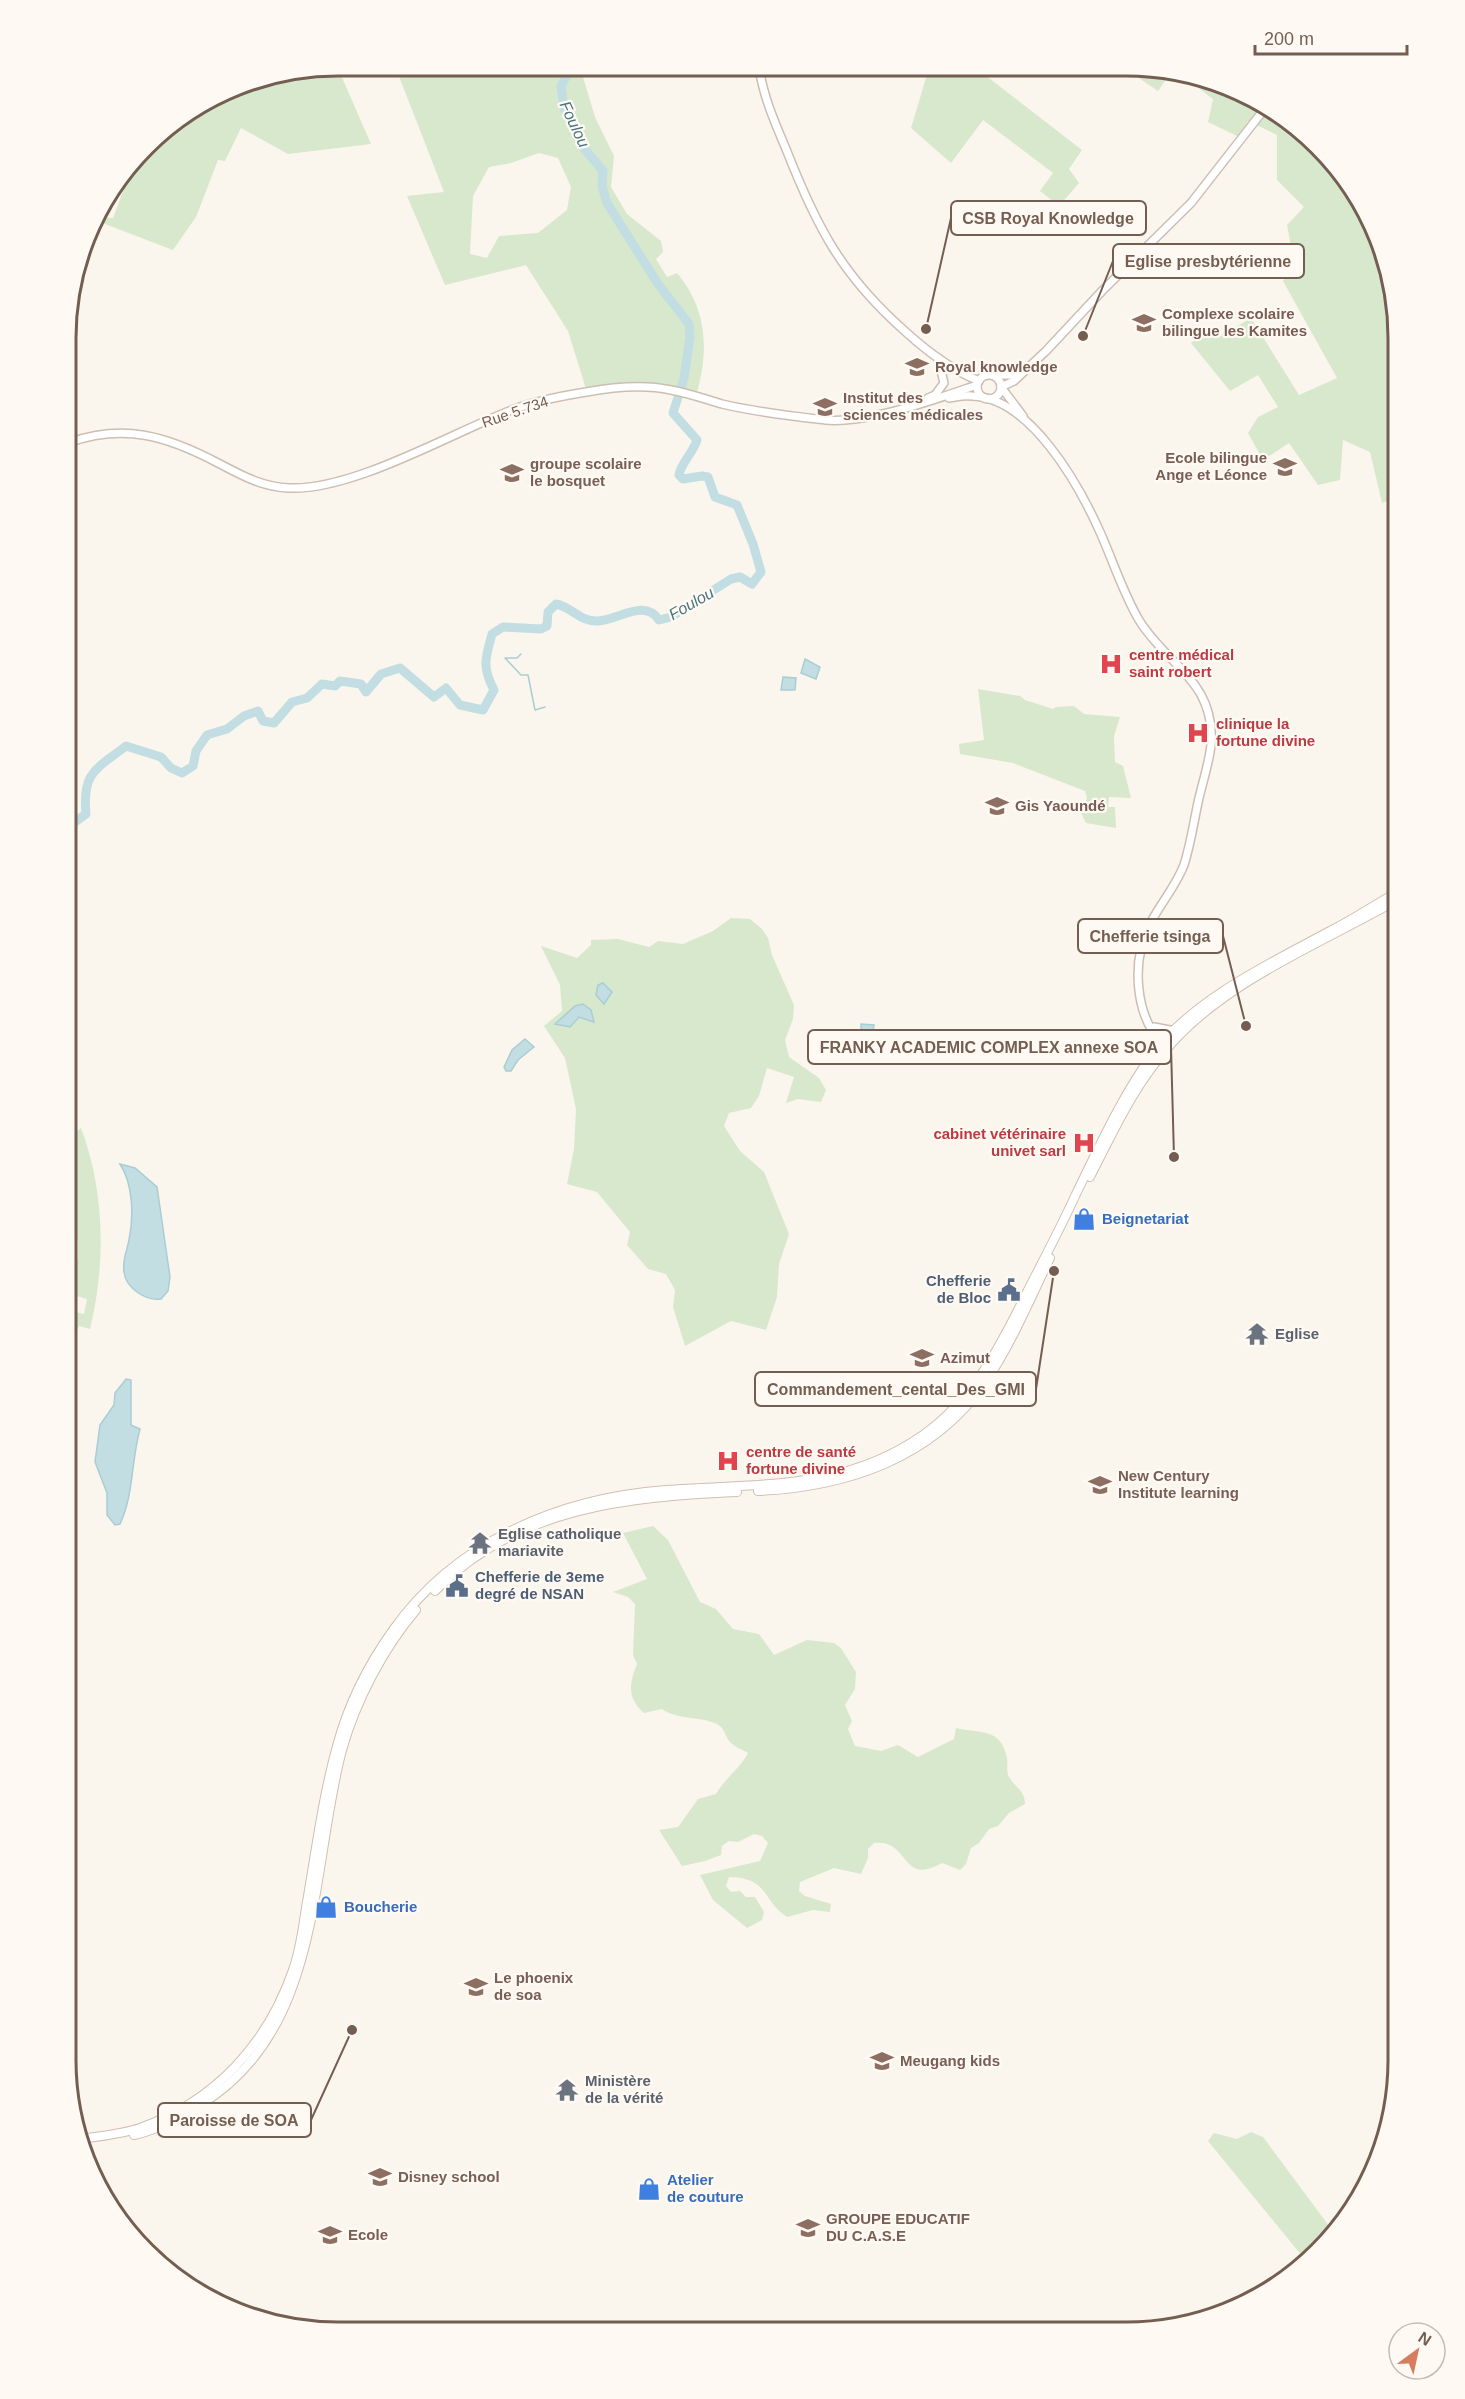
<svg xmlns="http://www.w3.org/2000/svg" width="1465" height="2399" viewBox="0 0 1465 2399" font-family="Arial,sans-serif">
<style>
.green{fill:#d7e8cc;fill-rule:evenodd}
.water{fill:#c2dee3;stroke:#aacdd4;stroke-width:1.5}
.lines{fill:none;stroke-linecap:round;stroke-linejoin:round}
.stream{stroke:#aacdd4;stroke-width:1.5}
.river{stroke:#c2dee3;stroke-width:9}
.tertiary-casing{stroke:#cdbeb3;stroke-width:10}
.secondary-casing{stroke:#cfbfb1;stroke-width:10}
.tertiary{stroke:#fff;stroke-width:7}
.secondary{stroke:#fff;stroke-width:8}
.labels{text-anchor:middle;stroke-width:4.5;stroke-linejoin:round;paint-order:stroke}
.education-label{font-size:15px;font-weight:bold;fill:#785e54;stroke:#fefaf3;text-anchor:start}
.street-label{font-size:15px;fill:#745e51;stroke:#fefaf3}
.health-label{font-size:15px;font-weight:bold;fill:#be3a42;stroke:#fefaf3;text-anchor:start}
.shop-label{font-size:15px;font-weight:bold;fill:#366cbe;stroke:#fefaf3;text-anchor:start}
.service-label{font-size:15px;font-weight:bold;fill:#4e5e75;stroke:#fefaf3;text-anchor:end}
.worship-label{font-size:15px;font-weight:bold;fill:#5b616d;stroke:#fefaf3;text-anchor:start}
.water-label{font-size:16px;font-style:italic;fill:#4a757e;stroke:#fefaf3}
.rim{fill:none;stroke:#745e51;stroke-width:3}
.leader{fill:none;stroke:#745e51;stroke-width:2}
.callout-dot{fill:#745e51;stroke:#fefaf3;stroke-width:2}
.callout{fill:#fefaf3;stroke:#745e51;stroke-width:2}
.callout-label{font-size:16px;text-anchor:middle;font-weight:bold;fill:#745e51}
</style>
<rect width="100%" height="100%" fill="#fbf6ed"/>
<g class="green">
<polygon points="337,66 371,144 288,154 241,128 225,161 218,160 196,217 173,250 97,221 90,232 96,217 113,218 132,168 159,134 235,87"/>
<path d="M 395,66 L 580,67 L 595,117 L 614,156 L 611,187 L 627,214 L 661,241 L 663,252 L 656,259 L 667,277 L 677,273 C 708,310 709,352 696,396 L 656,388 L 587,392 L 568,331 L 526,265 L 445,285 L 407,196 L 444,192 ZM 539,153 L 558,158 L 571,187 L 567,210 L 538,233 L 499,236 L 487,258 L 470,254 L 473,196 L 489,167 L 511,163 Z"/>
<polygon points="929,68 976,68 1082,150 1069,169 1079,183 1059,206 1040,191 1053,173 983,120 951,163 911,128"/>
<polygon points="1124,68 1162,68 1172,71 1158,91"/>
<polygon points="1178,73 1220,84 1232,95 1237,90 1292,123 1343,173 1378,235 1399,339 1399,352 1392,356 1399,408 1399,496 1382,503 1370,452 1343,440 1340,480 1318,485 1289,443 1263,460 1248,433 1258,417 1278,407 1258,375 1230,391 1191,343 1207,330 1219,337 1251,318 1299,395 1337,378 1283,281 1294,263 1287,225 1304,207 1277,180 1277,135 1248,121 1239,137 1208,122 1213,99"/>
<polygon points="978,689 1020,696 1025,700 1053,709 1056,707 1074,706 1084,714 1120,717 1114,736 1115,762 1123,766 1131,798 1109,797 1108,807 1115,807 1116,828 1086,823 1081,813 1087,798 1085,791 1013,763 960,754 959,744 984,740"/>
<polygon points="731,918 750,919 762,929 768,938 772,955 794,1005 793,1019 785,1040 789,1057 819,1078 826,1090 821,1102 798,1099 786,1103 794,1077 767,1068 759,1096 751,1108 729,1113 724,1126 740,1151 764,1172 789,1234 779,1264 777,1297 766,1330 731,1321 685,1346 673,1307 675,1290 666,1274 648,1269 627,1245 630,1232 597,1192 567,1184 574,1149 576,1109 565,1058 544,1026 562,1011 560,985 541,946 577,958 591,945 591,940 618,939 649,947 658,941 683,944 713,931"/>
<path d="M 81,1128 C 105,1192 106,1263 90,1329 L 79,1326 L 67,1354 L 67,1310 L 84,1314 L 87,1299 L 67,1293 L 67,1281 L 78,1259 L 78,1241 L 71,1226 L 70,1206 L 77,1166 L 75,1142 L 76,1132 Z"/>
<path d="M 653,1526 L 668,1540 L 700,1602 L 716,1609 L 733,1629 L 759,1634 L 774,1655 L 807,1640 L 834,1643 L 841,1648 L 856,1672 L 855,1689 L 845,1705 L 852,1721 L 848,1729 L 855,1746 L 881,1751 L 898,1745 L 918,1757 L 954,1739 L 956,1728 C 980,1734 1001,1727 1007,1758 C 1008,1764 1006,1771 1009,1777 C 1016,1788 1025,1791 1025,1804 L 1009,1813 L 998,1826 L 989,1829 L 979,1843 L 971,1848 L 966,1864 L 960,1870 L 942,1863 C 900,1887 910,1838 874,1843 L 868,1849 L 868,1858 L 861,1874 L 834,1868 L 800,1882 L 799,1891 L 805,1896 L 831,1904 L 830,1912 L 813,1910 L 787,1917 C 761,1900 770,1878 729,1877 L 726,1886 L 731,1892 L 740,1891 L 746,1897 L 755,1897 L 764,1912 L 762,1920 L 747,1928 L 713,1900 L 700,1875 L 760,1861 L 768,1843 L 762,1836 L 754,1834 L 738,1842 L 729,1841 L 722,1846 L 721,1855 L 705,1861 L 682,1866 L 659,1830 L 678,1827 L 698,1799 L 716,1794 C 725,1778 739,1770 748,1753 C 743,1750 735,1747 731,1743 C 725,1737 725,1728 717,1724 C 700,1716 677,1720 662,1709 L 644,1713 C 627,1698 629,1684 637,1664 L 633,1655 L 635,1604 L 628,1597 L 613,1592 L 647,1579 L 623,1533 Z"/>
<polygon points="1251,2132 1263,2137 1335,2234 1307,2262 1208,2141 1214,2133 1237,2139"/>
</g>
<g class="water">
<polygon points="805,659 820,667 816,679 801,673"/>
<polygon points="783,677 796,678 795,690 781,690"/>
<polygon points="603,983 612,992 604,1004 596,995 598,985"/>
<polygon points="583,1004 591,1010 594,1022 579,1017 570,1027 555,1024 575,1006"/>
<polygon points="861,1024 874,1025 872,1038 861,1037"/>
<polygon points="525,1039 534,1047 518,1060 511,1071 506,1071 504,1067 512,1050"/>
<path d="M 120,1164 L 135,1168 L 157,1187 L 170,1277 L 168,1291 L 161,1299 C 145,1301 126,1288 124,1272 C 122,1260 127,1251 129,1240 C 134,1216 133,1184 120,1164 Z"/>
<path d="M 126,1379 L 131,1380 L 131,1425 L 140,1429 C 131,1461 134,1494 120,1524 L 115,1525 L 107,1515 L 107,1493 L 95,1462 L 100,1425 L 114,1405 L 115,1393 Z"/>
</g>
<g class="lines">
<polyline class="stream" points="521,654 517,658 505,658 521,675 528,675 535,710 545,707"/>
<path class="river" d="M 68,827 L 86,814 C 82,772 96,769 126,746 L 161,757 L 171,768 L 182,773 L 193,766 L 196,751 L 207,735 L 227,729 L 244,716 L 258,711 L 263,721 L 274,723 L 292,702 L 307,698 L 322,684 L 335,686 L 340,681 L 361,684 L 366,692 L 381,674 L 400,668 L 434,697 L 446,688 L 460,705 L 483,710 L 494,690 C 482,667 485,659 492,634 L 503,627 L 541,629 L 547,626 L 548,612 L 556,604 C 572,607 580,622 598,621 C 618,620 645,598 659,620 L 671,617 L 731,579 L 740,577 L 752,584 L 761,572 L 753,544 L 737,505 L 715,497 L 708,477 L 702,476 L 683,479 L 679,475 C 681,463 693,453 697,440 L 673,413 L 684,378 L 690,337 L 689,324 L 658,284 L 607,203 L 602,186 L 603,171 L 583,147 L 564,108 L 561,86 L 571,67"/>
<g class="tertiary-casing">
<g id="tertiary">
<path d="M 759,67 C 763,96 775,123 786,149 C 817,228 842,276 907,333 C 928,352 952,370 979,381"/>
<polyline points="993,375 1015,375 1020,372"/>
<circle cx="989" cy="387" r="12"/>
<polyline points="928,398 935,395 944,383 938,358"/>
<path d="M 949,398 C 956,397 964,395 972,396 C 1030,397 1079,485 1100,532 C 1113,561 1123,593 1139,620 C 1167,666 1216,681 1211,745 C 1209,763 1203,781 1199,798 C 1194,820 1191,843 1184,865 C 1176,886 1160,904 1150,924 C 1131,961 1134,1017 1165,1047"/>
<polyline points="1023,416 1001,387 1014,381 1046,351 1102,291 1191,203 1266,107"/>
<path d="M 68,443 C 124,423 167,436 218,463 C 241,475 262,487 289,488 C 353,491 451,433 512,410 C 535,401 561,396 586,392 C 613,387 644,384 671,390 C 688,393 705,399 722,404 C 755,412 791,416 825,420 C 868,424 936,399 977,385"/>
<polyline points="1154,1027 1175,1031"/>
</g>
</g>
<g class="secondary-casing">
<g id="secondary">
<path d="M 1090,1177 C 1114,1130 1135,1083 1171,1044 C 1229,979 1324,942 1399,899"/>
<path d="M 758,1491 C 846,1487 932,1459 985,1383 C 1011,1345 1030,1299 1050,1258"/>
<path d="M 435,1591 C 517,1507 627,1497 737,1492"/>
<path d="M 134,2135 C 158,2130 180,2117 200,2105 C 323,2031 310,1871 342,1750 C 356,1701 383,1649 416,1610"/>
<path d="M 82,2139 C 101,2136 122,2134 140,2128 C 215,2101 267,2045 293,1970 C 301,1948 303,1925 307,1902 C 316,1850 323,1796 337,1746 C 348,1705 368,1665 393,1630 C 456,1541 560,1498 666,1490 C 759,1483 843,1491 923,1435 C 973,1400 1001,1345 1027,1292 C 1044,1259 1061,1227 1076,1194 C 1099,1147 1121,1098 1152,1055 C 1193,999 1271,963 1330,931 C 1354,919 1376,904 1399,891"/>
</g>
</g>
<use href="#tertiary" class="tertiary"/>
<use href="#secondary" class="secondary"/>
</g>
<defs>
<g id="school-bare" transform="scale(1.8)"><path d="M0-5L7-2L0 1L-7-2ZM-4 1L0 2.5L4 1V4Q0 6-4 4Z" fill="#8d6e63" stroke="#fefaf3" stroke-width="2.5" paint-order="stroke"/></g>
<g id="hospital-bare" transform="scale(1.8)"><path d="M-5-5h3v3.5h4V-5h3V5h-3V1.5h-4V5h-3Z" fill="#e0444e" stroke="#fefaf3" stroke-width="2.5" paint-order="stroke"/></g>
<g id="shop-bare" transform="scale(1.8)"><path d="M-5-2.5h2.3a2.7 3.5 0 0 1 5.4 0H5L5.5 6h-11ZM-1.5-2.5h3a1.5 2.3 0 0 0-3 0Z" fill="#3f7fe0" stroke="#fefaf3" stroke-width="2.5" paint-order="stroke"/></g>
<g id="civic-bare" transform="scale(1.8)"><path d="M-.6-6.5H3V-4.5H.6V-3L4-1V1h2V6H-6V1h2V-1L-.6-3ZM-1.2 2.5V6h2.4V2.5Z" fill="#5c6f8a" stroke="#fefaf3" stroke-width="2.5" paint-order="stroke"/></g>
<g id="temple-bare" transform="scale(1.8)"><path d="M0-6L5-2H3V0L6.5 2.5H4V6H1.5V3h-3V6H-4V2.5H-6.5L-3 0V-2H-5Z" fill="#6b7280" stroke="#fefaf3" stroke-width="2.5" paint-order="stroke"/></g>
</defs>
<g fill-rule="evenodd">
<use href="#school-bare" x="1144" y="323"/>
<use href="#school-bare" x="917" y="367"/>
<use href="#school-bare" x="825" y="407"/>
<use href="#school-bare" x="1285" y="467"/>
<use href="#school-bare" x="512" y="473"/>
<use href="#hospital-bare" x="1111" y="664"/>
<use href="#hospital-bare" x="1198" y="733"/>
<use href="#school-bare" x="997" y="806"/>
<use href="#hospital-bare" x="1084" y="1143"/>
<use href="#shop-bare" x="1084" y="1219"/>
<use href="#civic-bare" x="1009" y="1290"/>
<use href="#temple-bare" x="1257" y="1334"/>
<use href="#school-bare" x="922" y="1358"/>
<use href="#hospital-bare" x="728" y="1461"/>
<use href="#school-bare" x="1100" y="1485"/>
<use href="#temple-bare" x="480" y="1543"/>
<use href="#civic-bare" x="457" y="1586"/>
<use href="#shop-bare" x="326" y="1907"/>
<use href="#school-bare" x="476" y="1987"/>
<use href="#school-bare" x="882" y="2061"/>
<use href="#temple-bare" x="567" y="2090"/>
<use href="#school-bare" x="380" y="2177"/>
<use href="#shop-bare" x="649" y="2189"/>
<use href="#school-bare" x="808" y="2228"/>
<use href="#school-bare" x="330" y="2235"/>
</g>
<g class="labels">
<g class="education-label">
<text x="1162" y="319">Complexe scolaire<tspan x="1162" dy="17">bilingue les Kamites</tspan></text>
<text x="935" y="372">Royal knowledge</text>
<text x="843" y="403">Institut des<tspan x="843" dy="17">sciences médicales</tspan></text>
<text x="1267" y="463" text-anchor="end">Ecole bilingue<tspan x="1267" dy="17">Ange et Léonce</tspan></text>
<text x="530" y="469">groupe scolaire<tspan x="530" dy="17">le bosquet</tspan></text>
<text x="1015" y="811">Gis Yaoundé</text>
<text x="940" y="1363">Azimut</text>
<text x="1118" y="1481">New Century<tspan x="1118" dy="17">Institute learning</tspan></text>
<text x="494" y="1983">Le phoenix<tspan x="494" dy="17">de soa</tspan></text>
<text x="900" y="2066">Meugang kids</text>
<text x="398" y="2182">Disney school</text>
<text x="826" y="2224">GROUPE EDUCATIF<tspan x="826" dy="17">DU C.A.S.E</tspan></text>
<text x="348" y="2240">Ecole</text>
</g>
<g class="street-label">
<text transform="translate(515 412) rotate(-19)" y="5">Rue 5.734</text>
</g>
<g class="health-label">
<text x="1129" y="660">centre médical<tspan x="1129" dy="17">saint robert</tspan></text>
<text x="1216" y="729">clinique la<tspan x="1216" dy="17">fortune divine</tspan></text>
<text x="1066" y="1139" text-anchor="end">cabinet vétérinaire<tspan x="1066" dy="17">univet sarl</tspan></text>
<text x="746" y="1457">centre de santé<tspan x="746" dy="17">fortune divine</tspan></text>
</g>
<g class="shop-label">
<text x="1102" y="1224">Beignetariat</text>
<text x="344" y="1912">Boucherie</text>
<text x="667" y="2185">Atelier<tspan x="667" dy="17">de couture</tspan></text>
</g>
<g class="service-label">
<text x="991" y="1286">Chefferie<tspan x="991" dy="17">de Bloc</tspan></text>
<text x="475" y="1582" text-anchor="start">Chefferie de 3eme<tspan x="475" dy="17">degré de NSAN</tspan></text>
</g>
<g class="worship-label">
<text x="1275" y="1339">Eglise</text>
<text x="498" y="1539">Eglise catholique<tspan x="498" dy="17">mariavite</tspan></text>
<text x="585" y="2086">Ministère<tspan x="585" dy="17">de la vérité</tspan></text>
</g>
<g class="water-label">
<text transform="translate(575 124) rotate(65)" y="6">Foulou</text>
<text transform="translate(691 603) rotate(-30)" y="6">Foulou</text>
</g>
</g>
<path d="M0 0H1465V2399H0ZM338 76H1126A262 262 0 0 1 1388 338V2060A262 262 0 0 1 1126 2322H338A262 262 0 0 1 76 2060V338A262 262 0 0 1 338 76Z" fill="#fefaf3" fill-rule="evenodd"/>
<path class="rim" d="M338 76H1126A262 262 0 0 1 1388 338V2060A262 262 0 0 1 1126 2322H338A262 262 0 0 1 76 2060V338A262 262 0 0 1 338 76Z"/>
<path class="leader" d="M926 329L951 218M1083 336L1113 261M1246 1026L1223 936M1174 1157L1171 1047M1054 1271L1036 1389M352 2030L311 2120"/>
<g class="callout-dot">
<circle cx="926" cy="329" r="6"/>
<circle cx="1083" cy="336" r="6"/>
<circle cx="1246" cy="1026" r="6"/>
<circle cx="1174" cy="1157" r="6"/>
<circle cx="1054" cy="1271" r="6"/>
<circle cx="352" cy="2030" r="6"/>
</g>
<g class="callout">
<rect x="951" y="201" width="195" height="34" rx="6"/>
<rect x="1113" y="244" width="191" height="34" rx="6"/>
<rect x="1078" y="919" width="145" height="34" rx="6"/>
<rect x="808" y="1030" width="363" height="34" rx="6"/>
<rect x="755" y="1372" width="281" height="34" rx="6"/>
<rect x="158" y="2103" width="153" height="34" rx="6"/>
</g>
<g class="callout-label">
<text x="1048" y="224">CSB Royal Knowledge</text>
<text x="1208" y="267">Eglise presbytérienne</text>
<text x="1150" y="942">Chefferie tsinga</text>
<text x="989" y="1053">FRANKY ACADEMIC COMPLEX annexe SOA</text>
<text x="896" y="1395">Commandement_cental_Des_GMI</text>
<text x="234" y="2126">Paroisse de SOA</text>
</g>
<g transform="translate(1417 2351) rotate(33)"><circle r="28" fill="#fefaf3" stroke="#c7bcb2" stroke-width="1.5"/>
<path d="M0-4.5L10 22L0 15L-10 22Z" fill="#d67c60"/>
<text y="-9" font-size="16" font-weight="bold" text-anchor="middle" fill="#745e51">N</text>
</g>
<path d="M1255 45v9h152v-9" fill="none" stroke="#745e51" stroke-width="3"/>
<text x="1264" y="45" font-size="18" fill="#745e51" stroke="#fefaf3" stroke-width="4.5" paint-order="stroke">200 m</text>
</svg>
